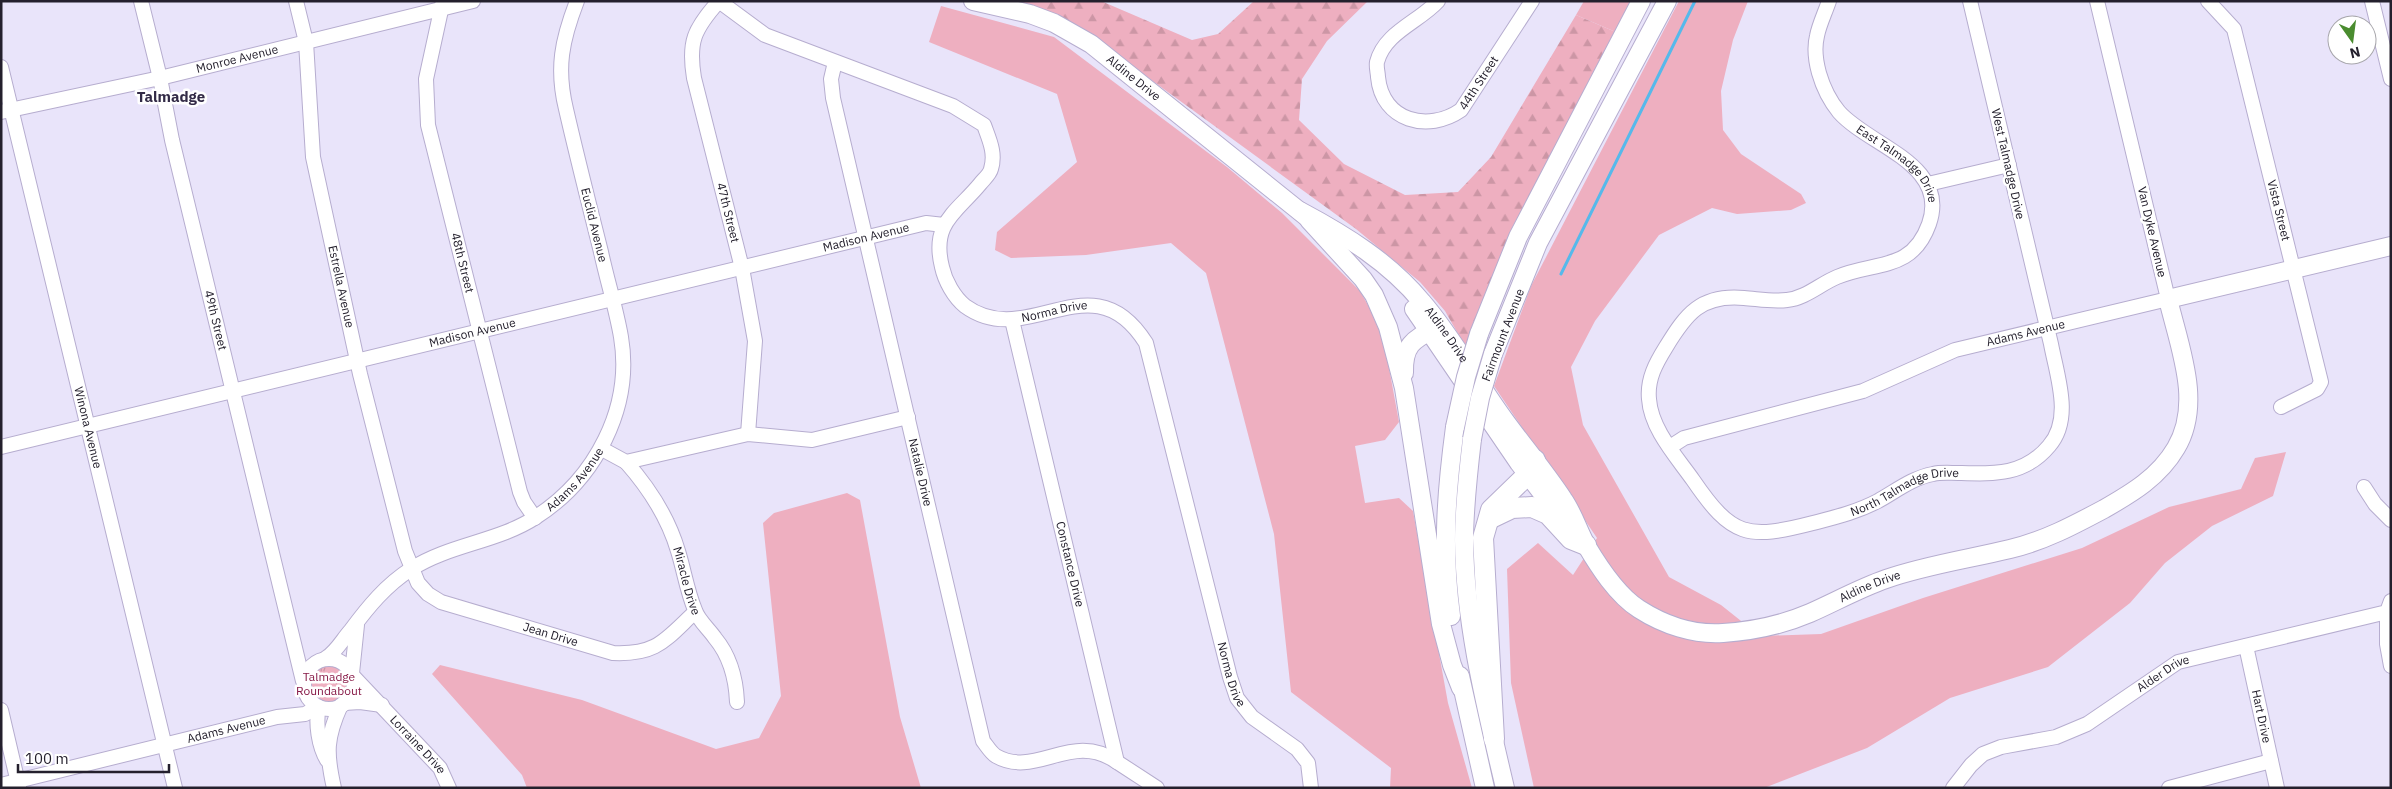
<svg xmlns="http://www.w3.org/2000/svg" width="2392" height="789" viewBox="0 0 2392 789" font-family="'IBM Plex Sans',sans-serif">
<style>
.grass{fill:#eeafc0}
.forest{fill:url(#forest-firs)}
.park{fill:url(#park-tufts)}
.lines{fill:none;stroke-linecap:round;stroke-linejoin:round}
.stream{stroke:#56b9eb;stroke-width:3}
.minor-casing{stroke:#b6adcf;stroke-width:16}
.major-casing{stroke:#b6adcf;stroke-width:20}
.highway-casing{stroke:#b6adcf;stroke-width:22}
.minor{stroke:#fff;stroke-width:14}
.major{stroke:#fff;stroke-width:18}
.highway{stroke:#fff;stroke-width:20}
.major-bridge-casing{stroke:#b6adcf;stroke-width:20;stroke-linecap:butt}
.major-bridge{stroke:#fff;stroke-width:18}
.labels{text-anchor:middle;stroke-width:5;stroke-linejoin:round;paint-order:stroke}
.street-label{font-size:12px;fill:#24202d;stroke:#fff}
.park-label{font-size:12px;fill:#881b48;stroke:#fff}
.quarter-label{font-size:15px;font-weight:bold;fill:#322a46;stroke:#fff}
</style>
<defs>
<pattern id="forest-firs" width="22" height="20" patternUnits="userSpaceOnUse" patternTransform="scale(1.25)"><rect width="22" height="20" fill="#eeafc0"/><path d="M5 1l3.5 6h-7zM16 11l3.5 6h-7z" fill="#cc96a5"/></pattern>
<pattern id="park-tufts" width="24" height="20" patternUnits="userSpaceOnUse" patternTransform="scale(1.25)"><rect width="24" height="20" fill="#eeafc0"/><path d="M3 7l-1-3M5 7V3M7 7l1-3M15 17l-1-3M17 17v-4M19 17l1-3" fill="none" stroke="#cc96a5"/></pattern>
</defs>
<rect width="100%" height="100%" fill="#e9e4fa"/>
<g class="grass">
<polygon points="1584,1 1635,1 1618,33 1576,15"/>
<polygon points="1679,1 1748,1 1733,40 1721,91 1723,130 1741,154 1801,194 1806,203 1791,210 1737,214 1712,208 1659,235 1595,321 1571,367 1583,425 1669,577 1721,605 1760,636 1821,634 1923,598 2082,548 2169,507 2241,489 2255,458 2286,452 2273,496 2212,526 2165,563 2130,603 2048,667 1950,698 1867,748 1764,788 1534,788 1511,683 1507,569 1538,543 1573,575 1597,538 1494,386 1531,286"/>
<polygon points="941,6 1054,37 1227,167 1282,213 1360,291 1382,330 1399,422 1385,440 1355,446 1365,503 1399,498 1413,511 1448,703 1472,788 1390,788 1391,768 1291,692 1274,534 1206,273 1171,243 1086,255 1011,258 995,250 997,232 1077,162 1057,94 929,42"/>
<polygon points="847,493 860,500 900,717 921,788 527,788 522,775 432,674 440,665 582,700 716,749 759,738 781,696 763,523 774,513"/>
</g>
<polygon class="forest" points="1005,1 1101,1 1192,40 1218,34 1254,1 1368,1 1327,41 1302,79 1299,120 1344,164 1405,195 1458,192 1491,157 1576,15 1618,33 1513,226 1465,346 1445,311 1420,282 1356,229 1143,74"/>
<circle class="park" cx="329" cy="684" r="19"/>
<g class="lines">
<polyline class="stream" points="1561,274 1695,1"/>
<g class="minor-casing">
<g id="minor">
<path id="s1" d="M 141,1 L 160,78 L 172,140 L 303,681"/>
<path id="s2" d="M 296,1 L 306,42 L 313,157 L 360,374 L 405,551 L 418,583 L 428,594 L 441,602 L 613,653 C 657,655 665,640 695,612"/>
<path id="s3" d="M 443,1 L 426,79 L 428,125 L 520,492 L 524,502 L 535,518"/>
<path id="s4" d="M 719,1 L 765,35 L 953,106 L 984,125 C 989,139 996,153 991,169 C 990,174 984,179 980,184 C 956,213 931,223 942,267 C 945,281 954,297 965,306 C 1028,352 1092,257 1146,343 L 1230,677 L 1237,698 L 1252,717 L 1297,749 L 1308,763 L 1311,788"/>
<path id="s5" d="M 719,1 C 694,29 688,42 694,78 L 742,268 L 755,341 L 748,434"/>
<path id="s6" d="M 1438,1 C 1419,22 1385,32 1377,62 C 1376,67 1378,73 1378,77 C 1382,121 1428,133 1461,110 L 1532,1"/>
<path id="s7" d="M 1829,1 C 1825,13 1819,25 1817,36 C 1814,48 1816,62 1819,73 C 1823,87 1830,101 1839,112 C 1869,146 1950,164 1929,224 C 1912,272 1875,261 1837,277 C 1820,284 1806,298 1787,300 C 1773,302 1758,299 1744,298 C 1701,294 1686,314 1666,347 C 1656,363 1647,379 1649,399 C 1651,429 1676,456 1693,480 C 1732,537 1747,540 1813,523 C 1836,517 1857,512 1878,501 C 1896,491 1912,478 1933,474 C 1941,472 1950,473 1958,473 C 1993,474 2024,476 2049,446 C 2073,419 2057,376 2051,344 L 1970,1"/>
<path id="s8" d="M 2208,1 L 2234,29 L 2321,382 L 2317,389 L 2281,407"/>
<polyline points="2372,1 2391,79"/>
<path id="s9" d="M 835,62 L 831,79 L 833,98 L 983,741 C 987,746 991,753 996,756 C 1036,779 1072,730 1117,762"/>
<path id="s10" d="M 1,67 L 175,788"/>
<path id="s11" d="M 1,112 L 160,78 L 473,1"/>
<polyline points="1928,184 2009,165"/>
<path id="s12" d="M 1012,320 L 1117,762 L 1157,788"/>
<path id="s13" d="M 1,447 L 926,223 L 944,225"/>
<path id="s14" d="M 1670,447 L 1684,438 L 1863,391 L 1955,350 L 2168,299 L 2097,1"/>
<polyline points="602,449 626,462 748,434 812,440 908,417"/>
<path id="s15" d="M 626,462 C 649,488 668,517 678,551 C 684,570 687,591 695,610 C 698,620 709,629 715,638 C 730,656 736,679 737,702"/>
<polyline points="2364,487 2375,504 2391,520"/>
<polyline points="2387,612 2387,644 2391,666"/>
<path id="s16" d="M 2246,646 L 2277,788"/>
<path id="s17" d="M 326,658 C 337,651 342,640 351,630 C 368,607 386,585 411,569 C 450,544 498,542 536,517 C 595,479 633,408 621,337 C 616,308 607,280 601,252 C 589,204 577,157 566,109 C 556,68 562,40 577,1"/>
<circle cx="329" cy="684" r="25"/>
<polyline points="352,673 357,625"/>
<path id="s18" d="M 352,675 L 440,768 L 449,788"/>
<polyline points="344,703 360,702 382,705"/>
<path d="M 319,707 C 315,723 319,747 327,760"/>
<polyline points="1,710 19,787"/>
<path id="s19" d="M 1,785 L 277,717 L 305,714 L 318,707"/>
<path d="M 334,788 C 326,753 326,738 341,705"/>
<path id="s20" d="M 1953,788 L 1971,765 L 1983,754 L 2001,747 L 2056,737 L 2087,724 L 2178,662 L 2387,612 L 2391,601"/>
<polyline points="2169,788 2271,761"/>
</g>
</g>
<g class="major-casing">
<g id="major">
<path id="s21" d="M 973,1 L 1030,14 L 1054,23 L 1091,44 L 1308,218"/>
<path id="s22" d="M 1300,211 C 1345,235 1389,262 1422,302 C 1454,339 1477,383 1506,422 C 1525,448 1546,473 1563,499 C 1573,513 1578,530 1586,545 C 1599,567 1617,595 1639,609 C 1664,625 1694,635 1723,633 C 1753,631 1782,625 1810,613 C 1835,602 1860,588 1886,579 C 1926,565 1969,559 2010,549 C 2044,541 2074,525 2104,509 C 2132,493 2159,477 2176,448 C 2203,403 2179,346 2168,299 L 2391,246"/>
<polyline points="1309,220 1363,279 1374,295 1388,327 1404,388 1441,624 1452,665 1461,688"/>
<polyline points="1414,309 1519,463 1565,523"/>
<polyline points="1479,334 1518,237 1641,1"/>
<polyline points="1493,354 1538,243 1667,1"/>
<path d="M 1404,373 C 1403,343 1415,339 1439,326"/>
<path d="M 1472,439 C 1468,473 1464,507 1464,541 C 1465,624 1486,707 1505,788"/>
<path d="M 1451,616 C 1442,549 1446,494 1455,427"/>
<polyline points="1460,676 1485,788"/>
</g>
</g>
<g class="highway-casing">
<g id="highway">
<polyline points="1489,519 1512,508 1532,507 1548,514 1571,539 1586,545"/>
<polyline points="1494,739 1483,538 1491,510 1523,479 1535,460"/>
</g>
</g>
<use href="#minor" class="minor"/>
<use href="#major" class="major"/>
<use href="#highway" class="highway"/>
<g class="major-bridge-casing">
<g id="major-bridge">
<polyline points="1455,427 1466,377 1479,334"/>
<polyline points="1472,439 1480,398 1493,354"/>
</g>
</g>
<use href="#major-bridge" class="major-bridge"/>
</g>
<g class="labels">
<g class="street-label">
<text dy="4" stroke="none"><textPath href="#s11" startOffset="242">Monroe Avenue</textPath></text>
<text dy="4" stroke="none"><textPath href="#s21" startOffset="181">Aldine Drive</textPath></text>
<text dy="4" stroke="none"><textPath href="#s6" startOffset="245">44th Street</textPath></text>
<text transform="translate(2008 164) rotate(77)" y="4">West Talmadge Drive</text>
<text dy="4" stroke="none"><textPath href="#s7" startOffset="198">East Talmadge Drive</textPath></text>
<text dy="4" stroke="none"><textPath href="#s8" startOffset="225">Vista Street</textPath></text>
<text dy="4" stroke="none"><textPath href="#s5" startOffset="224">47th Street</textPath></text>
<text transform="translate(594 225) rotate(76)" y="4">Euclid Avenue</text>
<text transform="translate(2152 232) rotate(77)" y="4">Van Dyke Avenue</text>
<text dy="4" stroke="none"><textPath href="#s13" startOffset="890">Madison Avenue</textPath></text>
<text dy="4" stroke="none"><textPath href="#s3" startOffset="268">48th Street</textPath></text>
<text dy="4" stroke="none"><textPath href="#s2" startOffset="290">Estrella Avenue</textPath></text>
<text dy="4" stroke="none"><textPath href="#s4" startOffset="595">Norma Drive</textPath></text>
<text dy="4" stroke="none"><textPath href="#s1" startOffset="328">49th Street</textPath></text>
<text dy="4" stroke="none"><textPath href="#s13" startOffset="485">Madison Avenue</textPath></text>
<text dy="4" stroke="none"><textPath href="#s14" startOffset="375">Adams Avenue</textPath></text>
<text dy="4" stroke="none"><textPath href="#s22" startOffset="194">Aldine Drive</textPath></text>
<text transform="translate(1503 335) rotate(-69)" y="4">Fairmount Avenue</text>
<text dy="4" stroke="none"><textPath href="#s10" startOffset="371">Winona Avenue</textPath></text>
<text dy="4" stroke="none"><textPath href="#s9" startOffset="421">Natalie Drive</textPath></text>
<text dy="4" stroke="none"><textPath href="#s17" startOffset="314">Adams Avenue</textPath></text>
<text dy="4" stroke="none"><textPath href="#s7" startOffset="974">North Talmadge Drive</textPath></text>
<text dy="4" stroke="none"><textPath href="#s12" startOffset="251">Constance Drive</textPath></text>
<text dy="4" stroke="none"><textPath href="#s15" startOffset="135">Miracle Drive</textPath></text>
<text dy="4" stroke="none"><textPath href="#s22" startOffset="775">Aldine Drive</textPath></text>
<text dy="4" stroke="none"><textPath href="#s2" startOffset="741">Jean Drive</textPath></text>
<text dy="4" stroke="none"><textPath href="#s4" startOffset="1044">Norma Drive</textPath></text>
<text dy="4" stroke="none"><textPath href="#s20" startOffset="246">Alder Drive</textPath></text>
<text dy="4" stroke="none"><textPath href="#s16" startOffset="72">Hart Drive</textPath></text>
<text dy="4" stroke="none"><textPath href="#s19" startOffset="232">Adams Avenue</textPath></text>
<text dy="4" stroke="none"><textPath href="#s18" startOffset="96">Lorraine Drive</textPath></text>
</g>
<g class="park-label">
<text x="329" y="681">Talmadge<tspan x="329" dy="14">Roundabout</tspan></text>
</g>
<g class="quarter-label">
<text x="171" y="102">Talmadge</text>
</g>
</g>
<rect width="2392" height="789" fill="none" stroke="#24202d" stroke-width="5"/>
<g transform="translate(2352 40) rotate(166)"><circle r="24" fill="#ffffff" stroke="#a7a6ab"/>
<path d="M0-4L9 19L0 12L-9 19Z" fill="#4a8c2f"/>
<text y="-8" font-size="14" font-weight="bold" text-anchor="middle" fill="#24202d">N</text>
</g>
<path d="M18 764v8h151v-8" fill="none" stroke="#24202d" stroke-width="2.5"/>
<text x="25" y="764" font-size="15" fill="#24202d" stroke="#ffffff" stroke-width="4" paint-order="stroke">100 m</text>
</svg>
